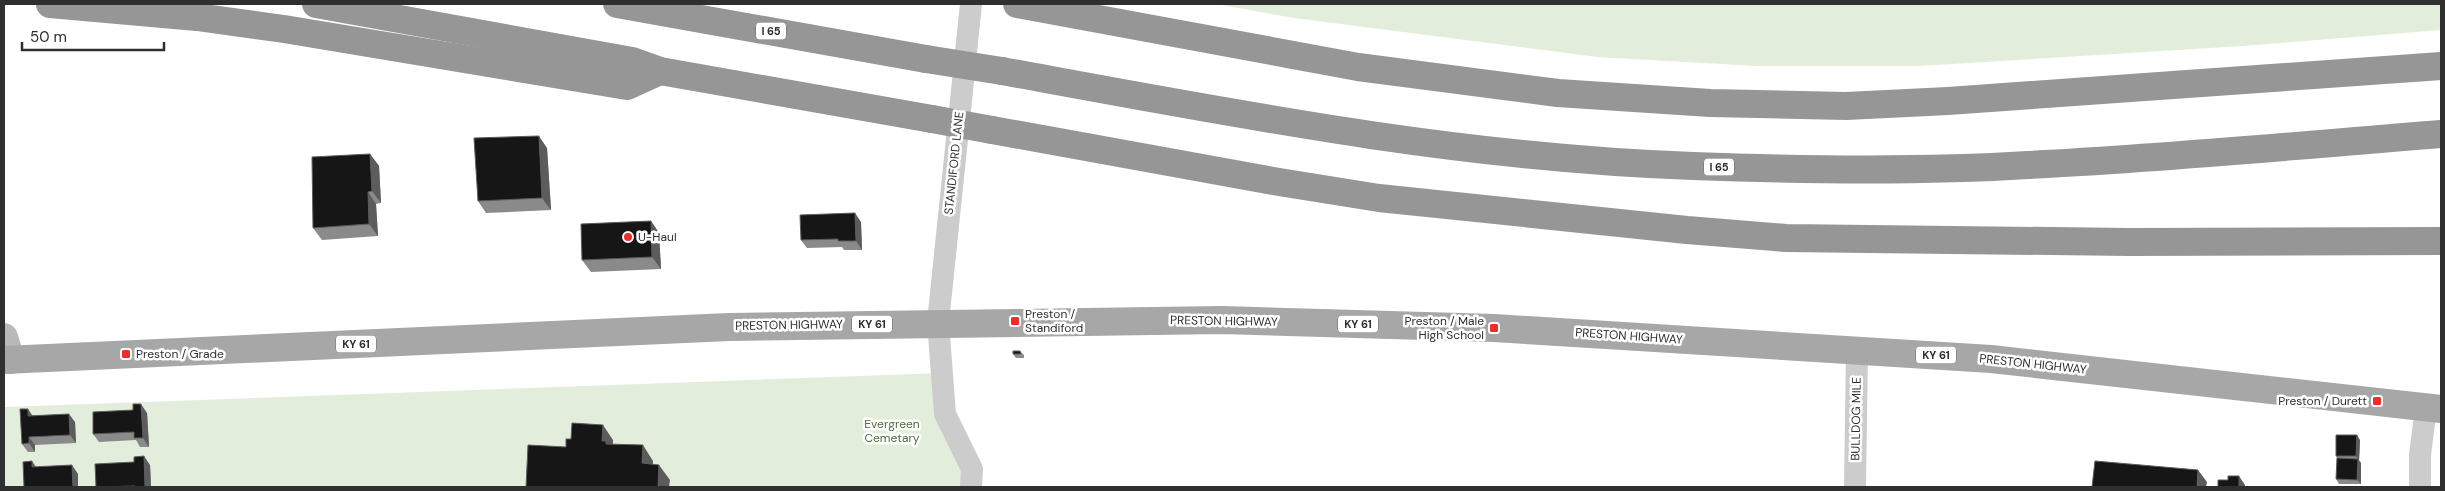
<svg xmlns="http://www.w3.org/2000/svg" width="2445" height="491" viewBox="0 0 2445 491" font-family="'DM Sans',sans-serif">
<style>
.green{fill:#e3eddc}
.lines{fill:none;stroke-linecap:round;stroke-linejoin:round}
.street{stroke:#ccc;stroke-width:22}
.secondary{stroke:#b9b9b9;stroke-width:28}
.primary{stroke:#a7a7a7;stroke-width:28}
.highway{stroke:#969696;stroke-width:28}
.highway-bridge{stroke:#969696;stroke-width:28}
.wall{fill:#8a8a8a}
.shaded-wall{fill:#5c5c5c}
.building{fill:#161616;stroke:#5c5c5c}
.poi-dot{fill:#f02c26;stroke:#fff;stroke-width:2}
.labels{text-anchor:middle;stroke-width:5;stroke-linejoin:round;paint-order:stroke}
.shield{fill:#fff;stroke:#6d6d6d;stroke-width:1}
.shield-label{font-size:11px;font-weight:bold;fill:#2f2f2f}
.street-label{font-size:12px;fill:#2f2f2f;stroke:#fff}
.poi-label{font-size:12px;fill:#2f2f2f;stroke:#fff;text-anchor:start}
.park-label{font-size:12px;fill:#4c6d39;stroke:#fff}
</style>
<rect width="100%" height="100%" fill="#fff"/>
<g class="green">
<polygon points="1216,4 2441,4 2441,30 2243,46 1919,66 1757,66 1597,57 1294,18"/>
<polygon points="943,373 971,487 4,487 4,407"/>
</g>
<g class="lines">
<g class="street">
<polyline points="971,4 938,322 945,414 972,469 971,487"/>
<polyline points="1855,487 1857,350"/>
<polyline points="2420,487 2420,455 2426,407"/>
</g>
<polyline class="secondary" points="4,337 11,360"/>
<polyline class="primary" points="4,360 729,327 1222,320 1494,328 1991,359 2441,409"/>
<g class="highway">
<polyline points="50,4 197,17 284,29 627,86 660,71"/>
<polyline points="316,4 632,61 660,71 932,119"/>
<polyline points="617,4 926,59"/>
<polyline points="1017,4 1358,67 1558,93 1710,103 1846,106 1948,101 2441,66"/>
<path d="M 1002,71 C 1231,113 1460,158 1693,166 C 1804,170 1917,172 2028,165 C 2166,158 2303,145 2441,134"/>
<polyline points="992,130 1279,182 1379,198 1687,230 1786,238 2129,242 2441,241"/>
</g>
<g class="highway-bridge">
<polyline points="926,59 1002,71"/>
<polyline points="932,119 992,130"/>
</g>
</g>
<g class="wall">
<polygon points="547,148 551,210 486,213 478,201"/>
<polygon points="370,154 379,166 381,203 376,204 378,236 322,240 313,228"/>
<polygon points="651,221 659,233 661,269 591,272 582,260"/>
<polygon points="861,222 862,250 844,250 842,247 807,248 801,240"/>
<polygon points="1020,351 1024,355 1024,358 1016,358 1013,354"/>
<polygon points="147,413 149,447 140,447 136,440 99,442 93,434"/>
<polygon points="32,415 75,422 76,443 35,445 35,452 28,452 22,444"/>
<polygon points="2360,440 2359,461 2361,463 2361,484 2339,484 2336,479 2337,458 2336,456"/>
<polygon points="150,465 151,487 96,487"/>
</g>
<g class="shaded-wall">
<polygon points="539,136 547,148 551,210 542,198"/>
<polygon points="370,154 379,166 381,203 372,191"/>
<polygon points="368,192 376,204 378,236 369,224"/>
<polygon points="855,213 861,222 862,250 856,241"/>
<polygon points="651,221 659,233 661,269 652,257"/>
<polygon points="141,404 147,413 149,447 143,438"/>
<polygon points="28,409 34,418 28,416"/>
<polygon points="69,414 75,422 76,443 70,435"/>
<polygon points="603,425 613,440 613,451 602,441"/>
<polygon points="2357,435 2360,440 2359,461 2356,456"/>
<polygon points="29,437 35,445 35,452 29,443"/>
<polygon points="643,445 653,461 652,479 642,463"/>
<polygon points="144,456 150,465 151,487 145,487"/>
<polygon points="2358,459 2361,463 2361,484 2357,480"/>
<polygon points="32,461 38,470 32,467"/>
<polygon points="72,465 78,474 78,487 73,487"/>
<polygon points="659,465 670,480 669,487 658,487"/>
<polygon points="2198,470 2207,482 2206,487 2197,487"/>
<polygon points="2239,476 2245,485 2245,487 2239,487"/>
</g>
<g class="building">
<polygon points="539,136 542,198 478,201 474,138"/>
<polygon points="370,154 372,191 368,192 369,224 313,228 312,157"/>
<polygon points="855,213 856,241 838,241 838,239 801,240 800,215"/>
<polygon points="651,221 652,257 582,260 581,224"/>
<polygon points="1013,351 1020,351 1021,354 1013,354"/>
<polygon points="133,404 141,404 143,438 134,438 134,432 93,434 93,412 133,410"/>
<polygon points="20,409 28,409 28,416 69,414 70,435 29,437 29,443 22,444"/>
<polygon points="572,423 603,425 602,441 606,441 606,444 643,445 642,463 659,465 658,487 526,487 528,445 566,447 566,439 571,439"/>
<polygon points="2336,435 2357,435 2356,456 2336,456"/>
<polygon points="144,456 145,487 135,487 135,486 96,487 95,464 134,462 134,457"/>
<polygon points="2337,458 2358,459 2357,480 2336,479"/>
<polygon points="32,461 32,467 72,465 73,487 24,487 23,462"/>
<polygon points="2095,461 2198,470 2197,487 2092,487"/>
<polygon points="2228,476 2239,476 2239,487 2218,487 2218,480 2228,480"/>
</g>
<g class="poi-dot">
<circle cx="628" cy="237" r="5"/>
<rect x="1010" y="316" width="10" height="10" rx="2.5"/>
<rect x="1489" y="323" width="10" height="10" rx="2.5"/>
<rect x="121" y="349" width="10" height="10" rx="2.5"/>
<rect x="2372" y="396" width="10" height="10" rx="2.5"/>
</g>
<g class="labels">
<g class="shield">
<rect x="756" y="22.5" width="30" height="17" rx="4"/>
<rect x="1704" y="158.5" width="30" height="17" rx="4"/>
<rect x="852" y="315.5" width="40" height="17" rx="4"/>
<rect x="1338" y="315.5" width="40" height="17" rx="4"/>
<rect x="336" y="335.5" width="40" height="17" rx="4"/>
<rect x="1916" y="346.5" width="40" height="17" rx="4"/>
</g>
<g class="shield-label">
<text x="771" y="35">I 65</text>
<text x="1719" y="171">I 65</text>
<text x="872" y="328">KY 61</text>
<text x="1358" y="328">KY 61</text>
<text x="356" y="348">KY 61</text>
<text x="1936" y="359">KY 61</text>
</g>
<g class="street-label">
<text transform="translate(954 163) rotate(-84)" y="4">STANDIFORD LANE</text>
<text transform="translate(1224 321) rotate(1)" y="4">PRESTON HIGHWAY</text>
<text transform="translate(789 325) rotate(-1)" y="4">PRESTON HIGHWAY</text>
<text transform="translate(1629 336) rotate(4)" y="4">PRESTON HIGHWAY</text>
<text transform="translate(2033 364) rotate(6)" y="4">PRESTON HIGHWAY</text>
<text transform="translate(1856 419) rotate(-89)" y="4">BULLDOG MILE</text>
</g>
<g class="poi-label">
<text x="638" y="241">U-Haul</text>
<text x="1025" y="318">Preston /<tspan x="1025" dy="14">Standiford</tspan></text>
<text x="1484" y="325" text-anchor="end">Preston / Male<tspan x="1484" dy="14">High School</tspan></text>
<text x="136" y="358">Preston / Grade</text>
<text x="2367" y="405" text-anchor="end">Preston / Durett</text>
</g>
<g class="park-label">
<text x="892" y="428">Evergreen<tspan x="892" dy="14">Cemetary</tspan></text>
</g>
</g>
<rect width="2445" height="491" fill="none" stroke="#2f2f2f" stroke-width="10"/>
<path d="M22 42v8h142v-8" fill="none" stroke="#2f2f2f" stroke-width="2.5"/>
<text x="30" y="42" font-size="15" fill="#2f2f2f" stroke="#ffffff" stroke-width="4" paint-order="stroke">50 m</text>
</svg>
